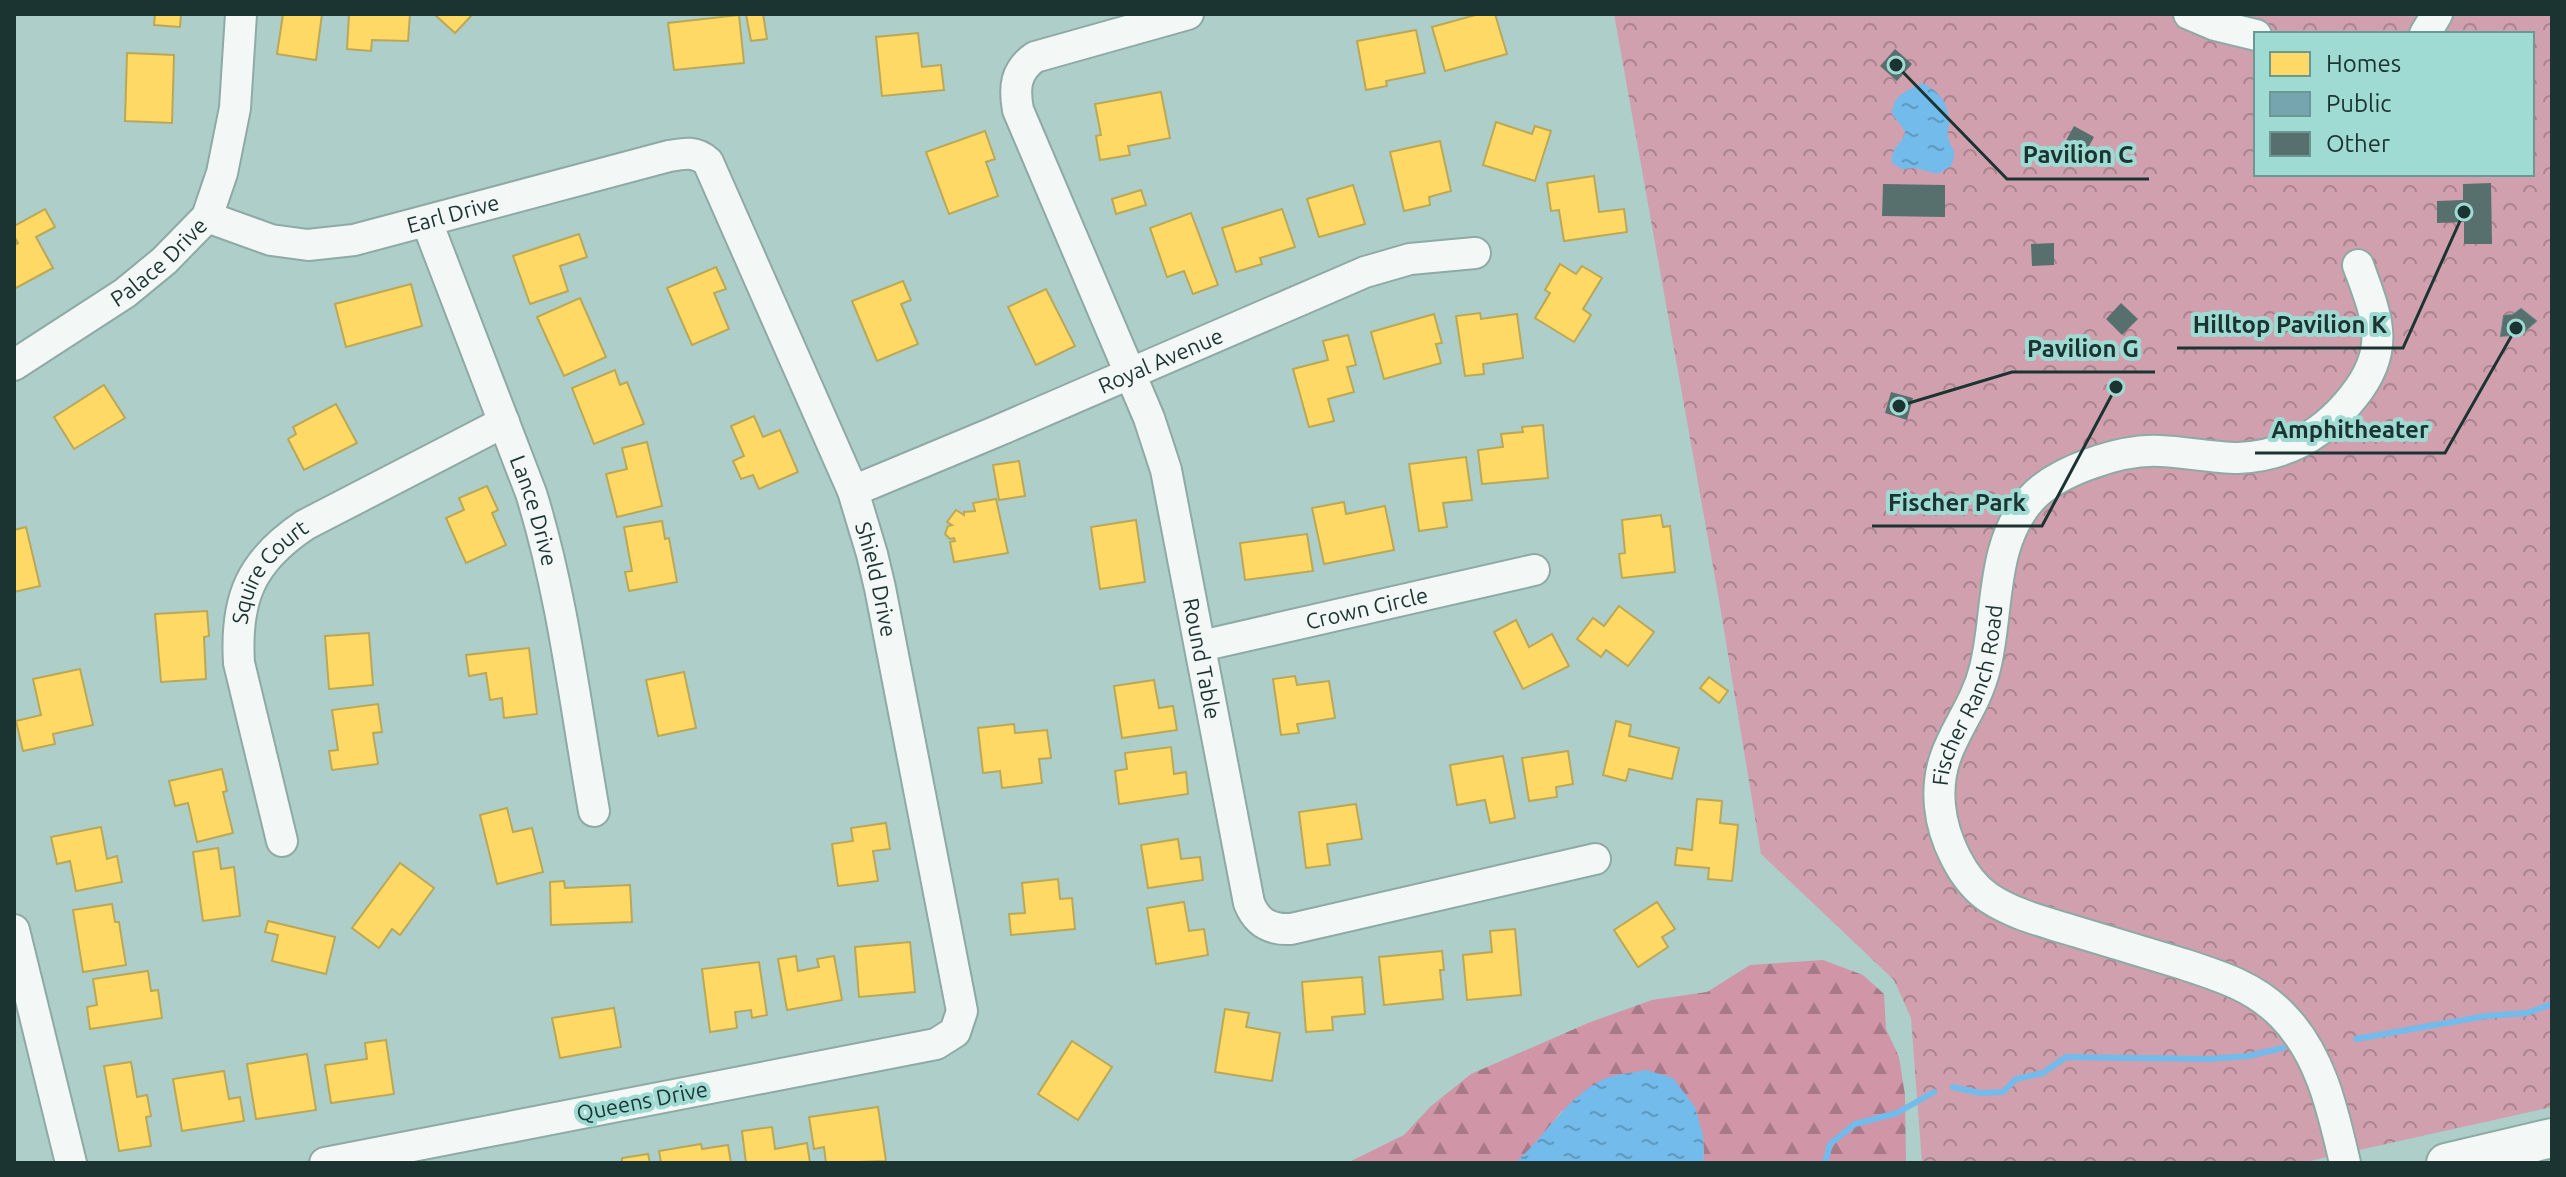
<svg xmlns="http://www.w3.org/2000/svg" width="2566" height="1177" viewBox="0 0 2566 1177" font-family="Ubuntu,sans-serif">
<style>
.forest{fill:url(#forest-firs)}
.park{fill:url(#park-crowns);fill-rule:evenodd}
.water{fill:url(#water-ripples)}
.homes{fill:#ffd966;stroke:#bba856;stroke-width:2}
.public{fill:#76a5af;stroke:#5b8389;stroke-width:2}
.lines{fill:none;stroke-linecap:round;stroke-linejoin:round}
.stream{stroke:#73bbeb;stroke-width:6}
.building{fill:#57706d}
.minor-casing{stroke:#8fa9a5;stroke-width:34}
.major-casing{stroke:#8fa9a5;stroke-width:42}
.minor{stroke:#f3f8f7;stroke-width:30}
.major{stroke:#f3f8f7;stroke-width:38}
.labels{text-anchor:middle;stroke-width:8;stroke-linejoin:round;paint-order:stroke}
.street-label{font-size:22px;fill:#1b3431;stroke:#9fdbd3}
.leader{fill:none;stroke:#1b3431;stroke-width:3}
.callout-dot{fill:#1b3431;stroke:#9fdbd3;stroke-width:3}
.callout-label{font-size:24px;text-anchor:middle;font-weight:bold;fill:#1b3431;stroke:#9fdbd3;stroke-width:8;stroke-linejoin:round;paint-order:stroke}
</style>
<defs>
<pattern id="forest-firs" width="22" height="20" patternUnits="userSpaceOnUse" patternTransform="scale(2)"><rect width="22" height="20" fill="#d095a7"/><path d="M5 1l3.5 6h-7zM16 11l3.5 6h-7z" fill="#a87a89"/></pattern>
<pattern id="park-crowns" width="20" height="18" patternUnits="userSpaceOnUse" patternTransform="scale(2)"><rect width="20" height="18" fill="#d1a0ae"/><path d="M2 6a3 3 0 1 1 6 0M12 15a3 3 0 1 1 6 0" fill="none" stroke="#a9838e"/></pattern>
<pattern id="water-ripples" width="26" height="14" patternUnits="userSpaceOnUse" patternTransform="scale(2)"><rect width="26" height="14" fill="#73bbeb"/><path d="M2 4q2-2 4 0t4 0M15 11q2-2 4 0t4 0" fill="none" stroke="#5e99bf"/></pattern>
</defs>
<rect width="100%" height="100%" fill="#adcec9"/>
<polygon class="forest" points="1823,960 1863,975 1884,994 1886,1029 1899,1057 1905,1095 1906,1163 1704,1163 1703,1135 1562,1111 1532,1148 1515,1163 1347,1163 1404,1135 1430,1107 1471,1074 1588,1023 1652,1000 1707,992 1750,965"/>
<path class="park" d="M 1614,14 L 2552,14 L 2552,1107 L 2301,1163 L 1922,1163 L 1911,1018 L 1894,980 L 1761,854 L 1719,600 ZM 2256,34 L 2532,34 L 2532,174 L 2256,174 Z"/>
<g class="water">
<path d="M 1922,83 C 1939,91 1949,103 1949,123 C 1949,127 1947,131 1948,136 C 1950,150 1959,148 1951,166 L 1938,174 L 1915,168 L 1902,169 L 1892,163 C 1889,147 1904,144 1905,131 L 1892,114 C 1893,94 1907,91 1922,83 Z"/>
<path d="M 1646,1070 L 1673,1078 L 1695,1107 L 1703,1135 L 1704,1163 L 1515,1163 C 1545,1137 1566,1098 1602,1080 C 1614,1074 1632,1073 1646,1070 Z"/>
</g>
<g class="homes">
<polygon points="155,14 181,14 180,27 154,25"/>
<polygon points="283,14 322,14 316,60 277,54"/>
<polygon points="349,14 410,14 408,41 372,40 371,51 347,49"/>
<polygon points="434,14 473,14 455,33"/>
<polygon points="746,14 763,14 767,39 751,41"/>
<polygon points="1479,14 1495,14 1507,54 1445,71 1432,27"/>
<polygon points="739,15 744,63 674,70 668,23"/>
<polygon points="1416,30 1425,73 1386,81 1387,86 1366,90 1357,41"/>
<polygon points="918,33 922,67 941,65 944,90 882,96 876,37"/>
<polygon points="127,53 174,55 172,123 125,121"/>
<polygon points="1161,92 1170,138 1128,146 1130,155 1100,160 1096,136 1101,135 1095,104"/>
<polygon points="1496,122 1532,134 1535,126 1551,131 1535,181 1483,165"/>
<polygon points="985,131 995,159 986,162 998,196 949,214 926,152"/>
<polygon points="1440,141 1451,191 1429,197 1430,205 1404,211 1390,152"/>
<polygon points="1594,176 1599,212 1624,209 1627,232 1564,241 1559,210 1551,211 1547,183"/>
<polygon points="1353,185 1365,224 1319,237 1307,199"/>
<polygon points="1141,190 1146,205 1116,214 1112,199"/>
<polygon points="45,209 55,227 36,237 53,268 14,289 14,245 18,243 14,236 14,226"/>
<polygon points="1282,209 1295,247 1260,258 1262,264 1236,272 1222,228"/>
<polygon points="1191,213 1218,285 1193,294 1184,271 1167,277 1150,228"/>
<polygon points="579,234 587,257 560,266 568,291 530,304 513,256"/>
<polygon points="1560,264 1576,274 1582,266 1602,278 1583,309 1591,315 1574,342 1535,318 1550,293 1545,290"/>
<polygon points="716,267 726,289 714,293 729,329 692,345 667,288"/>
<polygon points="903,281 911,300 901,304 918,344 877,361 852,301"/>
<polygon points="411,284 422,326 346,347 335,304"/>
<polygon points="1046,289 1075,346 1036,365 1008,307"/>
<polygon points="580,298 606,357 564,376 537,317"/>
<polygon points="1480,313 1481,319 1517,314 1523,358 1483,364 1484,374 1465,376 1456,316"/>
<polygon points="1434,314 1442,343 1436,344 1441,363 1384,379 1371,332"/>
<polygon points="1348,335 1356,365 1347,367 1354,392 1328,399 1334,421 1309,427 1293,369 1328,360 1323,341"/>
<polygon points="615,370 620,385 627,382 644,424 594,444 572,388"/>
<polygon points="104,385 125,418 74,449 54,417"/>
<polygon points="336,404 357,443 304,470 288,439 296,434 293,427"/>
<polygon points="754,416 763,437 780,430 798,472 759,489 753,475 741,479 733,461 744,456 731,426"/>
<polygon points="1543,425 1548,478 1482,484 1478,450 1503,447 1501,434 1523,432 1522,427"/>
<polygon points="647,442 662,506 617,517 606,474 627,469 622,448"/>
<polygon points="1466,457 1472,500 1443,503 1447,527 1419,531 1409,464"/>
<polygon points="1019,461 1025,496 999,500 993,465"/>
<polygon points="487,486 498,510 492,513 506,545 466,563 446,518 464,510 459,498"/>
<polygon points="996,499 1008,553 954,562 950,542 955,541 954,538 950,539 945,534 948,526 952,525 947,522 956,510 964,515 964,512 975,511 973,503"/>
<polygon points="1344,502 1346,514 1385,506 1394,550 1324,564 1312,508"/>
<polygon points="1661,515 1663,527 1670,526 1675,572 1622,578 1619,554 1625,553 1622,520"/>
<polygon points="1136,520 1145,582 1100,589 1091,527"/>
<polygon points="662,521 665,539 669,538 677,582 629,591 625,572 632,571 624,527"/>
<polygon points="26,527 40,586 14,592 14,530"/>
<polygon points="1307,534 1313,571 1245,580 1240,543"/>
<polygon points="1619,606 1654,632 1628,666 1606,650 1601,657 1577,639 1593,618 1604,626"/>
<polygon points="207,611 209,636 204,637 206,679 161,682 155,614"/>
<polygon points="1516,620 1529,647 1552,634 1569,666 1523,689 1494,632"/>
<polygon points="369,633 373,685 329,689 325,636"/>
<polygon points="529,648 537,714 504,718 502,698 490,700 486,673 469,676 466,655"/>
<polygon points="80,669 93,725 53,734 55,744 23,751 16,721 41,715 33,679"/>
<polygon points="684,672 696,728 658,736 646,680"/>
<polygon points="1295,676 1297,685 1329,681 1335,718 1297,724 1299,733 1281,735 1273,679"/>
<polygon points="1709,677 1728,691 1719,703 1700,688"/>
<polygon points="1154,680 1159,708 1173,706 1177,730 1122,738 1114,686"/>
<polygon points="378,704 382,732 373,733 378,764 332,770 329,751 338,750 332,710"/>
<polygon points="1616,721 1631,725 1629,736 1679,748 1672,779 1629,769 1626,781 1603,775"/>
<polygon points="1014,724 1015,733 1047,730 1051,758 1039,759 1042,783 1002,788 1000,771 983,773 978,728"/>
<polygon points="1171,747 1174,774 1186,772 1188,794 1119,804 1115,771 1127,769 1125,753"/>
<polygon points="1568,751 1573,784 1556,787 1557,797 1529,801 1522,758"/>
<polygon points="1503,756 1515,818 1490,823 1485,800 1457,805 1450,765"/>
<polygon points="222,769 227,791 223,792 233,833 197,842 188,803 175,806 169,781"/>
<polygon points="1697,799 1722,801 1720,823 1738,825 1732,881 1708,879 1709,868 1675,865 1677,848 1692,850"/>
<polygon points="1356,804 1362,839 1327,844 1330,865 1306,868 1299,812"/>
<polygon points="507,808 513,832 532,828 543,872 497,884 480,815"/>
<polygon points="886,823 890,849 873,851 878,881 838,886 832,844 853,841 851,828"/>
<polygon points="101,827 107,859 117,856 122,882 76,891 70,861 57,864 51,837"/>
<polygon points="1178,839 1181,859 1200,857 1203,880 1148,888 1141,845"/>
<polygon points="218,848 221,869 234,867 240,916 203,921 193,852"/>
<polygon points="400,863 434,888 400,935 392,929 379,948 352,928"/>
<polygon points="1058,879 1060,899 1072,898 1075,929 1011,935 1009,914 1025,913 1022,883"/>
<polygon points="564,881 565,888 630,885 632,922 551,925 550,882"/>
<polygon points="1184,902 1189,931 1204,929 1208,955 1156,964 1147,908"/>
<polygon points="1657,902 1675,929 1662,937 1668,947 1638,967 1614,930"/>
<polygon points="112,904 115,922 119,922 126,965 83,972 73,910"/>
<polygon points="268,921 335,937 326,974 272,961 278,935 265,932"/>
<polygon points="1515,929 1521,995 1467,1000 1463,955 1492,952 1490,931"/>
<polygon points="910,942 915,992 859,997 855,947"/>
<polygon points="1442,951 1444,970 1440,970 1443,999 1384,1005 1379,957"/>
<polygon points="796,956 798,971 819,967 817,959 834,956 842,1000 787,1010 778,959"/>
<polygon points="759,962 767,1015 752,1018 751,1010 735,1012 737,1028 710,1032 702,969"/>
<polygon points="148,971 151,991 158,990 162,1018 90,1029 87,1007 97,1005 93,979"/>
<polygon points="1362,977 1365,1014 1332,1017 1333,1030 1306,1032 1302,982"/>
<polygon points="614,1008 621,1047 560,1058 552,1018"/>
<polygon points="1225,1009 1249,1013 1246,1027 1280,1033 1272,1081 1215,1072"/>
<polygon points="386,1040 394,1094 331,1103 325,1065 367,1059 365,1043"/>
<polygon points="1072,1041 1112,1067 1078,1120 1038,1094"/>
<polygon points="307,1054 316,1110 256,1119 247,1064"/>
<polygon points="131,1062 137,1097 147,1095 151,1116 146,1117 151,1146 119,1151 104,1066"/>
<polygon points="224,1071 229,1099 240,1097 244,1121 182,1131 173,1079"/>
<polygon points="878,1107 886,1161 826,1163 824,1147 814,1149 809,1117"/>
<polygon points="772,1127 775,1149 807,1143 810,1163 746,1163 742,1131"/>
<polygon points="701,1144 702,1149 728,1145 731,1163 661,1163 659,1151"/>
<polygon points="648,1154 650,1163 622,1163 622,1158"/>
</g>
<polygon class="public" points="2521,309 2536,321 2521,334 2501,336 2504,316 2513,315"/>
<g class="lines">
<g class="stream">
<polyline points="2356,1039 2486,1016 2527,1013 2552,1004"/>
<polyline points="1953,1087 1980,1093 2003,1092 2016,1079 2043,1073 2066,1057 2209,1059 2248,1056 2283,1048"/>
<polyline points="1825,1163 1830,1144 1855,1124 1897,1113 1934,1092"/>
</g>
</g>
<g class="building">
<polygon points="1895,49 1912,64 1897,81 1880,66"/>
<polygon points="2074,126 2094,137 2083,157 2063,146"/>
<polygon points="2491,183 2492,244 2464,244 2464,222 2437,223 2437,201 2463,200 2463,184"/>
<polygon points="1883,184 1945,185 1945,217 1882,216"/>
<polygon points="2054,243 2054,265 2032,266 2031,244"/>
<polygon points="2121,303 2138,319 2122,335 2106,319"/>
<polygon points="2521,309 2536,321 2521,334 2501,336 2504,316 2513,315"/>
<polygon points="1891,392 1913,398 1907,420 1885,413"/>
</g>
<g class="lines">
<g class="minor-casing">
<g id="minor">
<path id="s1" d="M 1188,14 L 1035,57 C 1015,71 1014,88 1018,110 L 1149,418 L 1166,470 L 1249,903 C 1257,923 1270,930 1291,929 L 1595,859"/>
<polyline points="2189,14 2215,25 2256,35"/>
<polyline points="2425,34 2437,14"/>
<path id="s2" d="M 207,217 L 271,240 L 308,245 L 354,240 L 669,156 C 685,153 696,151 708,162 L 853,491 L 872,554 L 880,588 L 962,1011 L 955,1032 L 936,1044 L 325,1163"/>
<path id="s3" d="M 427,222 L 531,493 C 563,596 575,704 594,811"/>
<path id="s4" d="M 14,365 L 125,293 L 164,261 L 207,217 L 222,173 L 235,108 L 241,14"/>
<path id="s5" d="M 853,491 L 995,432 L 1365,272 L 1410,259 L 1475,253"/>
<path id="s6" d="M 1201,646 L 1534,570"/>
<path id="s7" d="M 282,841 L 239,663 C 235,598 251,561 305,525 L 504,422"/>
<polyline points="14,930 71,1163"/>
<path id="s8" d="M 2345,1163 C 2333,1111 2321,1054 2282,1015 C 2255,987 2220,976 2183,964 C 2147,953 2110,942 2074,931 C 2045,922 2015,915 1989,898 C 1962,880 1943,838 1940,806 C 1934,746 1972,721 1985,668 C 1999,613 1990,544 2031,499 C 2057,470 2122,449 2160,451 C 2186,452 2212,458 2238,458 C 2286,456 2324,434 2353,397 C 2392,349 2377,317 2358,265"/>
</g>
</g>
<g class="major-casing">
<polyline id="major" points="2446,1163 2552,1138"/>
</g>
<use href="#minor" class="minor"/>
<use href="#major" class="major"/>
</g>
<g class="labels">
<g class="street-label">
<text dy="8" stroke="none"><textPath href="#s2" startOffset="254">Earl Drive</textPath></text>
<text dy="8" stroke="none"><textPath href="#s4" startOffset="178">Palace Drive</textPath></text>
<text dy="8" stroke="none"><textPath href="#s5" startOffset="334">Royal Avenue</textPath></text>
<text dy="8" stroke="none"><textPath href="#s3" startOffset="308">Lance Drive</textPath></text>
<text dy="8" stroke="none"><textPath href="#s7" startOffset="284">Squire Court</textPath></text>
<text dy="8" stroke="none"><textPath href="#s2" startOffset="970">Shield Drive</textPath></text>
<text dy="8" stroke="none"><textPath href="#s6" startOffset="170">Crown Circle</textPath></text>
<text dy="8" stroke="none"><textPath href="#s1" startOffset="800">Round Table</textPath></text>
<text dy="8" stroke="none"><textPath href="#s8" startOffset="704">Fischer Ranch Road</textPath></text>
<text transform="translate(642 1101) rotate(-11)" y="8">Queens Drive</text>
</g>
</g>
<path class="leader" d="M1896 65L2007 179H2149M2464 212L2403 348H2177M1899 406L2012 372H2155M2516 328L2445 453H2255M2116 387L2042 526H1872"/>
<g class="callout-dot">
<circle cx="1896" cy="65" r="8"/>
<circle cx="2464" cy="212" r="8"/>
<circle cx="1899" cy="406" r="8"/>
<circle cx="2516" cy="328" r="8"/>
<circle cx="2116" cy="387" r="8"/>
</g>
<g class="callout-label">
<text x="2078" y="163">Pavilion C</text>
<text x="2290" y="333">Hilltop Pavilion K</text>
<text x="2083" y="357">Pavilion G</text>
<text x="2350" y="438">Amphitheater</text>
<text x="1957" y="511">Fischer Park</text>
</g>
<rect width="2566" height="1177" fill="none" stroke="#1b3431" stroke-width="32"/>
<rect x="2254" y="32" width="280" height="144" fill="#9fdbd3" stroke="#6a9892" stroke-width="2"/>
<rect x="2270" y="52" width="40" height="24" fill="#ffd966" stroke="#6a9892" stroke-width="2"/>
<text x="2326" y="72" font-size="24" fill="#1b3431">Homes</text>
<rect x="2270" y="92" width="40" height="24" fill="#76a5af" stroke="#6a9892" stroke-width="2"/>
<text x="2326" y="112" font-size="24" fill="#1b3431">Public</text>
<rect x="2270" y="132" width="40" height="24" fill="#57706d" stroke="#6a9892" stroke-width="2"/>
<text x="2326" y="152" font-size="24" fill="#1b3431">Other</text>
</svg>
